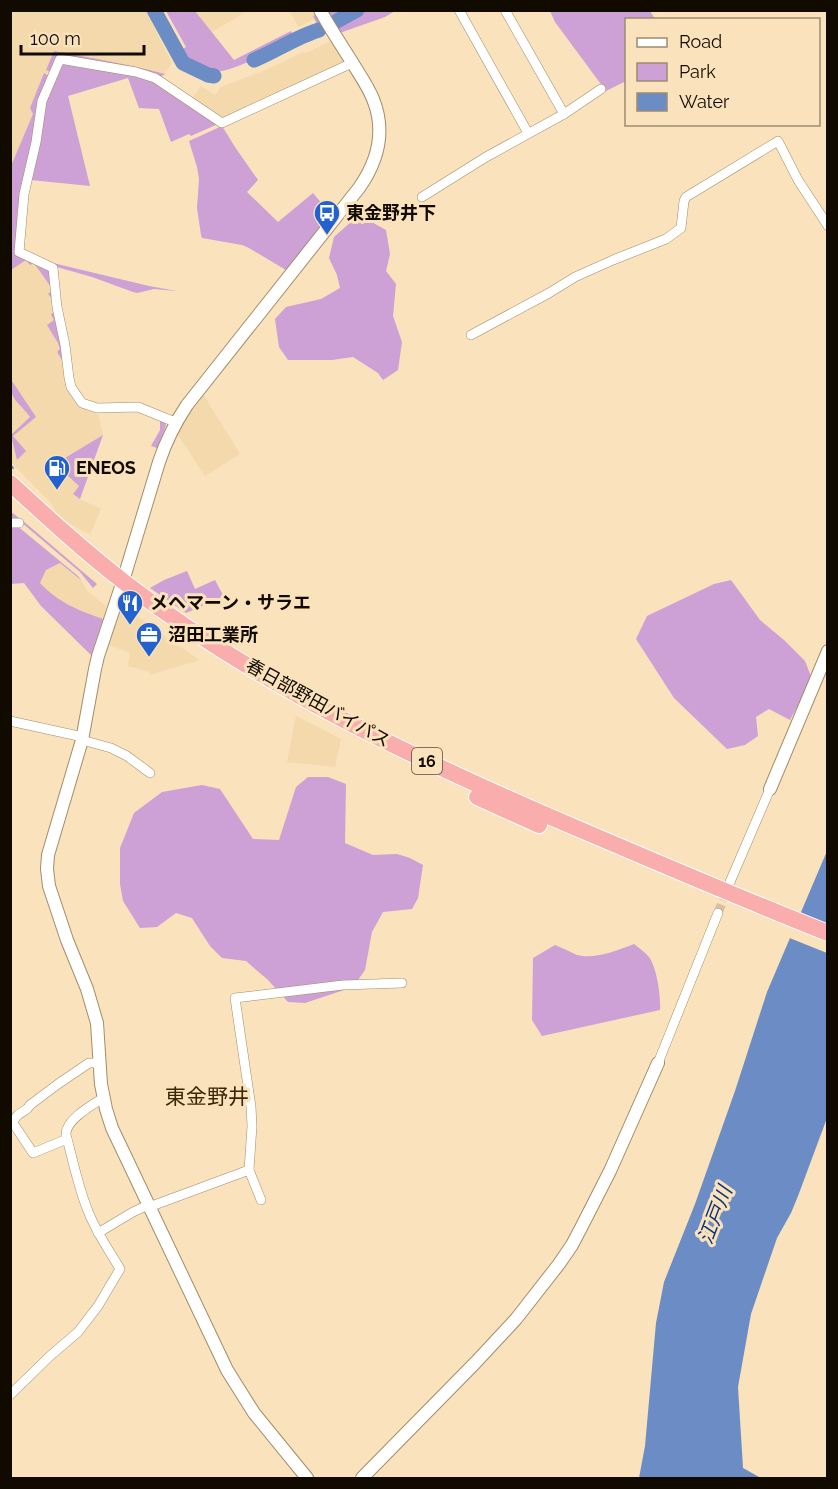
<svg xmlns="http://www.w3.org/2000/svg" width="838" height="1489" viewBox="0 0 838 1489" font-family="Raleway,'Noto Sans JP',sans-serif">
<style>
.built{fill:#f4d9ac}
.green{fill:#cda0d6}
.water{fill:#6b8cc4}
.pier{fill:#f9e2bc}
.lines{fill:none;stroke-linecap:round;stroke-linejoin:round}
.stream{stroke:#6b8cc4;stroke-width:2}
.river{stroke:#6b8cc4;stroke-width:15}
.street-tunnel{stroke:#d6c2a0;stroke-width:9;stroke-dasharray:9 4.5;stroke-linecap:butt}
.street-casing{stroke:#a28d69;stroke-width:10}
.secondary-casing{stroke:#a28d69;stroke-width:14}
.highway-casing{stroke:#fff;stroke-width:18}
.street{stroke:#fff;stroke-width:9}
.secondary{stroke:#fff;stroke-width:12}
.highway{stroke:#f9aead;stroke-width:16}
.labels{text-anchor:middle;stroke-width:6;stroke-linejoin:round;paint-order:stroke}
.shield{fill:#f9e2bc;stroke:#574b39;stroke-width:1.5}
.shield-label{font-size:16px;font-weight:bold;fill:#110a01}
.poi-label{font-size:18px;font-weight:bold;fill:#110a01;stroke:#f9e2bc;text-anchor:start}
.street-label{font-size:18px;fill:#110a01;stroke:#f9e2bc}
.water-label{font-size:20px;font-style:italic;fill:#0c3477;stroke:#f9e2bc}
.quarter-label{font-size:21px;fill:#392703;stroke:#f9e2bc}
</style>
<rect width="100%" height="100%" fill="#f9e2bc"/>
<g class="built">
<polygon points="11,11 146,11 172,63 163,76 57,55 39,100 16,254 49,268 68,391 79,405 88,411 98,414 103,435 55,464 79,486 73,494 80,499 101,509 90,534 75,527 65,520 58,514 50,502 11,462"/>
<polygon points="195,11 247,11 212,32"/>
<polygon points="289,11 312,11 316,18 299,27"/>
<polygon points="331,41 345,63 225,121 191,100 201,86 215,95 221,87 268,69 303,52 304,54"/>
<polygon points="201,394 203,394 240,454 205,476 176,432"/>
<polygon points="60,563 81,580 87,591 106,606 103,619 75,609 52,595 40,583 46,570"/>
<polygon points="125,607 171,641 200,660 150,675 150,672 128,666 130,653 106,644 120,609"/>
<polygon points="296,716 341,739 335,767 287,762"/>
</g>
<g class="green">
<path d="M 166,11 L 195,11 L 234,60 L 291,31 L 295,39 C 275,49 237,70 215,72 C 202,73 186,62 179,51 L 186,47 Z"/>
<polygon points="320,11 395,11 385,17 334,35 319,29 313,16"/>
<polygon points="550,11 650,11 655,19 626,20 626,81 606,91 555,22"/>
<path d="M 54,51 C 91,58 129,64 165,74 L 160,77 L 144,72 L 58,55 L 51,72 L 46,70 Z"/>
<polygon points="62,63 114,70 157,81 218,124 191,136 189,134 171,142 159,109 139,108 128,78 68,96 90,186 31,180 45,101"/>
<polygon points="44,73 49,76 39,100 34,142 21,194 16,254 49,268 52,272 55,302 48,294 52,291 51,287 34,263 30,265 26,260 11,270 11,166 33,114 30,108"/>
<polygon points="222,126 235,147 258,180 247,192 278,222 313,193 329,212 330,214 286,270 249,248 242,245 202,238 201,235 197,208 199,179 197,167 189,141"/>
<polygon points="366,219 386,230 390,254 386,271 396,284 393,316 402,342 398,370 383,380 378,373 353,357 332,360 288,360 279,347 275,319 286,307 321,299 340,288 337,275 329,258 334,237 351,222"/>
<polygon points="53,263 149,286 177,291 154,289 137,293 133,292 92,277 57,267"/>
<polygon points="52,313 54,314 64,363 57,352 60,349 58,343 47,325 54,320 51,315"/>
<path d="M 10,378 L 36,417 L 13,436 L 26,451 L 17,460 L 11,435 L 30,417 C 18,400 10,402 10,378 Z"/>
<polygon points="160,420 164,422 166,425 157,448 151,446 160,430"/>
<polygon points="103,435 80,499 73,494 79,486 55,464"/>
<polygon points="11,512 22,520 97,584 93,588 80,572 21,522 11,521"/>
<path d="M 16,525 L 78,576 L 81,580 L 60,563 L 46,570 L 40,583 C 59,603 78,610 103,619 L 91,655 L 41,606 L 24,583 L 11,584 L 11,528 Z"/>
<polygon points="187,571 195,589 215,580 224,597 186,613 150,588 164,580"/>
<polygon points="731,580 760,620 784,640 805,661 812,679 790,720 769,709 756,717 758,736 745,745 727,749 674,698 636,639 647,616 714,584"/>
<polygon points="308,777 328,777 346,784 345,843 373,855 397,854 410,858 423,865 418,898 412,909 383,912 372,932 365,970 353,987 305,1003 288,1002 268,980 246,961 222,958 210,946 192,918 176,913 157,927 140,928 123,901 120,884 120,848 134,813 162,792 202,785 220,789 253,839 279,840 296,787"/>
<path d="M 634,944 C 639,948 645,952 649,957 C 657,968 661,997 660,1010 L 542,1036 L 532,1020 L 533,958 L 555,945 C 563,948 570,952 577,955 C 595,960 618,950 634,944 Z"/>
</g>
<polygon class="water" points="827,851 827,1118 798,1196 791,1213 777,1238 751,1314 738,1387 743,1468 759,1477 759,1478 639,1478 645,1446 656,1323 664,1282 695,1204 735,1091 767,992"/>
<polygon class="pier" points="797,913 827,925 827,953 787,937"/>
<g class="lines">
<polyline class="stream" points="10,465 13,468"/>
<g class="river">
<polyline points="154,10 183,63 208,75 214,76"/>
<polyline points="337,21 357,10"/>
<path d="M 254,60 C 276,51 296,37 319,30"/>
</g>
<polyline class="street-tunnel" points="718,913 727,890"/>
<g class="street-casing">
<g id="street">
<polyline points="459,10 528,133"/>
<polyline points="505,10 564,114"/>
<polyline points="422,197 486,157 564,114 601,89"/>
<polyline points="471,335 549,293 575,277 613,260 666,239 681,228 684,201 686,197 778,141 798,180 828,226"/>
<polyline points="175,422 138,407 97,408 82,403 71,387 69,378 65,345 57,307 53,268 19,252 24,194 36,142 42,101 60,59 136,72 155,78 222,123 352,63"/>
<polyline points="10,523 19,523"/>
<polyline points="10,721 83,737"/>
<polyline points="82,740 111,748 127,756 150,773"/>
<polyline points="730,882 770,789"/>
<polyline points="658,1063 718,913"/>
<polyline points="13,1123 33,1153 67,1139"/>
<path d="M 10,1125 C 14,1122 15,1117 18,1115 C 22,1111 27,1111 30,1105 L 58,1084 L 89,1063 L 99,1063"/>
<polyline points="261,1200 249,1170 252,1126 251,1107 235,998 343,985 402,983"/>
<polyline points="149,1207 249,1170"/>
<polyline points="98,1233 133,1212 148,1205"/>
<path d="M 10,1395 L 50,1356 L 78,1332 L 98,1306 L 120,1269 C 109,1250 96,1232 88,1211 C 78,1187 73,1160 66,1135 C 65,1120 92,1105 103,1098"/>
</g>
</g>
<g class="secondary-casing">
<g id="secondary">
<polyline points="770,789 828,651"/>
<path d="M 307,1478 L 254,1413 L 227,1370 L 112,1128 L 106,1109 L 101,1084 L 97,1023 L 87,989 L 67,940 L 49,886 L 47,869 L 48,855 L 82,740 L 95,669 L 98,656 L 123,581 L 159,462 C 166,441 175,423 187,405 L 359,188 C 378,161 386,131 373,99 C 368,86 359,74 352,62 C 341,45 330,28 320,10"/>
<polyline points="362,1478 476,1362 516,1319 559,1264 572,1245 582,1226 610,1171 658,1063"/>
</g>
</g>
<g class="highway-casing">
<g id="highway">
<path d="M 10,483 C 47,517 84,551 124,582 C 263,689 428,765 588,833 C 668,867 747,901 828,933"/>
<polyline points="477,797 539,825"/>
</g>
</g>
<use href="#street" class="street"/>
<use href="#secondary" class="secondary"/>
<use href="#highway" class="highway"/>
</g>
<defs>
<g id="bus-pin" transform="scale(1.35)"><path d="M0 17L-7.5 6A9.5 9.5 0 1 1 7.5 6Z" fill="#2361ce" stroke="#f9e2bc"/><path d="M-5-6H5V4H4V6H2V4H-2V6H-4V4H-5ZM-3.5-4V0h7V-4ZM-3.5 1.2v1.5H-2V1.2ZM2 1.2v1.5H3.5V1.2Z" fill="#fff"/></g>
<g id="fuel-pin" transform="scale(1.35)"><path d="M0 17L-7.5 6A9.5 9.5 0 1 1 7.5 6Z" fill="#2361ce" stroke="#f9e2bc"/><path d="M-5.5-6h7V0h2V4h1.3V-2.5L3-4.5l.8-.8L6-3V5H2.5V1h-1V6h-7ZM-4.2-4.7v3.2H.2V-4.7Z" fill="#fff"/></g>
<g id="restaurant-pin" transform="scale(1.35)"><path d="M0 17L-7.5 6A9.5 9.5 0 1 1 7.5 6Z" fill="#2361ce" stroke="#f9e2bc"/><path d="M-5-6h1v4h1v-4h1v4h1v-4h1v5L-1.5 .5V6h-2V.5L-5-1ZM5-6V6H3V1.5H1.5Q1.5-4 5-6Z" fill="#fff"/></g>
<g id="office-pin" transform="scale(1.35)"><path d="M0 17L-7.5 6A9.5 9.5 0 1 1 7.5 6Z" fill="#2361ce" stroke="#f9e2bc"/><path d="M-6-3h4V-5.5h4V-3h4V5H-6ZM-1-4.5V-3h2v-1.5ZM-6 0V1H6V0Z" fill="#fff"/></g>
</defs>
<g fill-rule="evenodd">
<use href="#bus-pin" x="327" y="213"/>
<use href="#fuel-pin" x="57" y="468"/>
<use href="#restaurant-pin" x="130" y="603"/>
<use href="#office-pin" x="149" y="635"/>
</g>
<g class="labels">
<rect class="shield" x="412" y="748" width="30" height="26" rx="4.5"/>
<g class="shield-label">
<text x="427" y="767">16</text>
</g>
<g class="poi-label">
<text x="346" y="219">東金野井下</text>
<text x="76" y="474">ENEOS</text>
<text x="150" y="609">メヘマーン・サラエ</text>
<text x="168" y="641">沼田工業所</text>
</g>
<g class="street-label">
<text transform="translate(318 703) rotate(29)" y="6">春日部野田バイパス</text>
</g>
<g class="water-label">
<text transform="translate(715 1215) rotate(-69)" y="7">江戸川</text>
</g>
<g class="quarter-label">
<text x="207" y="1104">東金野井</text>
</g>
</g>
<rect width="838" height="1489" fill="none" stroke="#110a01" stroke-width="24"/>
<rect x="625" y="18" width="195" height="108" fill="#f9e2bc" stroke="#9c8c71" stroke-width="1.5"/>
<rect x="637" y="38" width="30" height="9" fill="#ffffff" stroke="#9c8c71" stroke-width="1.5"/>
<text x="679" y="48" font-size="18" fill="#110a01">Road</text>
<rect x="637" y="63" width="30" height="18" fill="#cda0d6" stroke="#9c8c71" stroke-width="1.5"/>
<text x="679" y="78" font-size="18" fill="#110a01">Park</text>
<rect x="637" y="93" width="30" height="18" fill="#6b8cc4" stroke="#9c8c71" stroke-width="1.5"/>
<text x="679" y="108" font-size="18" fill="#110a01">Water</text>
<path d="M21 45v9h123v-9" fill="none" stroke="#110a01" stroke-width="3"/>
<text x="30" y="45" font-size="18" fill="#110a01" stroke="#f9e2bc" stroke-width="4.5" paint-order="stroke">100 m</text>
</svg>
